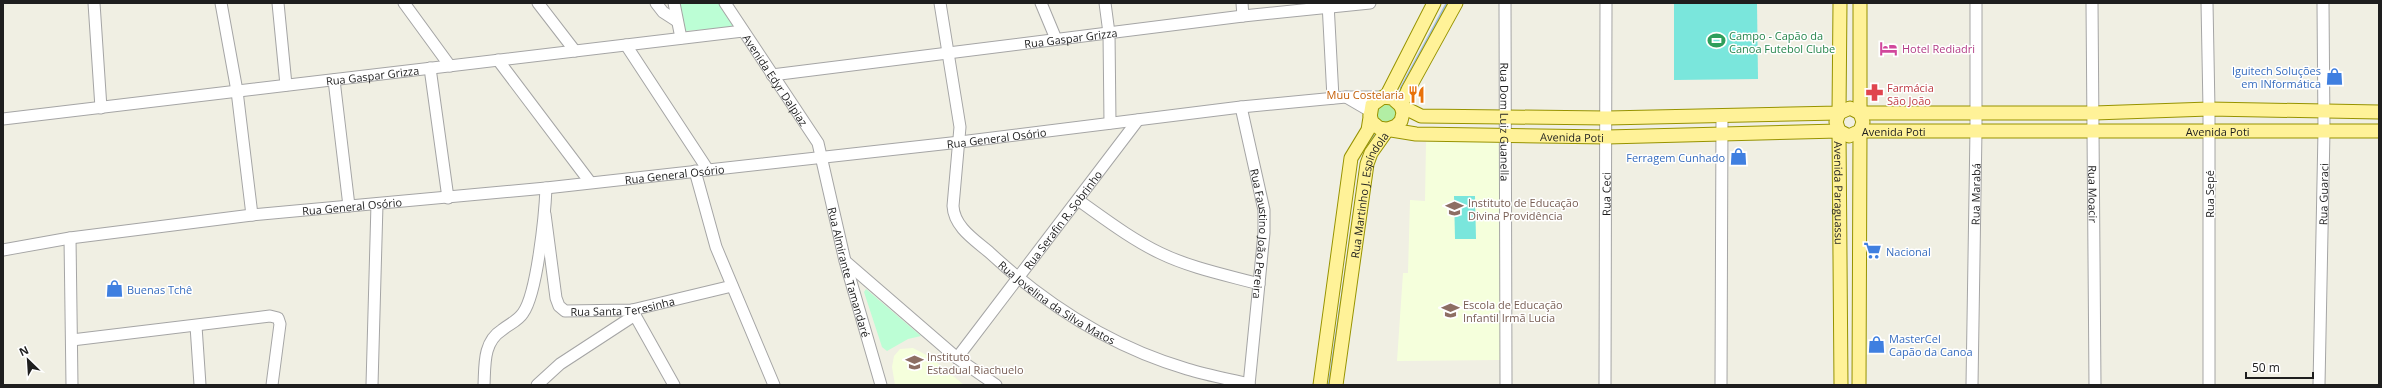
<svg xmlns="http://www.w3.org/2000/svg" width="2382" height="388" font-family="'Open Sans',sans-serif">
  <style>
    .education { fill: #f5ffdc }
    .grass { fill: #b2eea4 }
    .park { fill: #bcfed5 }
    .pitch { fill: #7ae6dc }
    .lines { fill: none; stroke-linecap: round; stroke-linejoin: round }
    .stream { stroke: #9fbee1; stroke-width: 2.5 }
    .minor-casing { stroke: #a5a5a5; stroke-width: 13 }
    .major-casing { stroke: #979300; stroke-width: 15 }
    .minor { stroke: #fff; stroke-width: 11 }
    .major { stroke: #fff298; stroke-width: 13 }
    .labels { text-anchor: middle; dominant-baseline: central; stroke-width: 3; stroke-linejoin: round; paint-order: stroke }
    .leisure-label { font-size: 11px; fill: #27864d; stroke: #fff; text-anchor: start }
    .street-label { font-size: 11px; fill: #1e1e1e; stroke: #fff }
    .hotel-label { font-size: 11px; fill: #b23c85; stroke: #fff; text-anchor: start }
    .shop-label { font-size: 11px; fill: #366cbe; stroke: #fff; text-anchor: start }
    .health-label { font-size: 11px; fill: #be3a42; stroke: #fff; text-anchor: start }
    .food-label { font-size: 11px; fill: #c56008; stroke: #fff; text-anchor: end }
    .education-label { font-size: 11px; fill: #785e54; stroke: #fff; text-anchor: start }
  </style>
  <rect width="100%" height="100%" fill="#f0efe3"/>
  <!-- education -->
  <g class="education">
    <polygon points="1501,141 1500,360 1397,361 1403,273 1408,273 1410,200 1425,201 1426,142"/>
    <polygon points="913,348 930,357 964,385 895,385 892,367 894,356 900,349"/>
  </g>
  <!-- grass -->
  <circle class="grass" cx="1387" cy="113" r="10"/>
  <!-- park -->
  <g class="park">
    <polygon points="678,3 720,3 735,27 684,31"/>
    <polygon points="866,289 921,336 908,339 887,351 882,347 864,292"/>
  </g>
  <!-- pitch -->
  <g class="pitch">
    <polygon points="1674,3 1757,3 1758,79 1674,80"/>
    <polygon points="1454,196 1475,196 1476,239 1455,239"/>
  </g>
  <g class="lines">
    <!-- stream -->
    <g class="stream">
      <polyline points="1401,88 1447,3"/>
      <polyline points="1368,146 1374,135"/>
      <polyline points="1329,385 1362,160"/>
    </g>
    <defs>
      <g id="minor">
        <polyline points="94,3 101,108"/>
        <polyline points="221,3 237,91 252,215"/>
        <polyline points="278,3 286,85"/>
        <polyline points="404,3 450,66"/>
        <polyline points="538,3 575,51"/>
        <polyline points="656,3 663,12 677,21"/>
        <polyline points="674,3 681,38"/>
        <path id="s1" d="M725,3L818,143L845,261L881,385"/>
        <path id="s2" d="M940,3L960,127L953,206C954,227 975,240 989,252C1046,305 1112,347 1187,369C1207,375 1228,379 1249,384"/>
        <polyline points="1041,3 1056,39"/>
        <polyline points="1105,3 1109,33 1110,123"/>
        <polyline points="1242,3 1243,16"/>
        <polyline points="1328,3 1333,98"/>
        <path id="s3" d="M1505,3L1506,385"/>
        <path id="s4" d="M2092,3L2095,385"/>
        <polyline points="2207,3 2209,109 2209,385"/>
        <polyline points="626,45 708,170"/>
        <polyline points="498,60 590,182"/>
        <polyline points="430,68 448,198"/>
        <path id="s5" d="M772,75L1243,16L1370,3"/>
        <polyline points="334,80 349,206"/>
        <polyline points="1346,97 1370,111"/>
        <path id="s6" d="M1241,107L1264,210V233L1249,385"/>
        <path id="s7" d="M3,119L743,31"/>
        <polyline points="695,171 716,247 774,385"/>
        <path d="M1078,200C1105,219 1131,239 1160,253C1191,268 1226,275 1259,284"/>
        <path id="s8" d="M545,214L556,298L559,306L565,311L632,310L732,286"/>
        <polyline points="70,238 72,385"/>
        <path id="s9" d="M3,250L70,238L252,215L546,188L960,142L1241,107L1346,97H1383"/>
        <polyline points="846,262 957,358 996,385"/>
        <polyline points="632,310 674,385"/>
        <polyline points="196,326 200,385"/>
        <polyline points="72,340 270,316 278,318 280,324 272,385"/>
        <path id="s10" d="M957,358L1138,120"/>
        <polyline points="372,385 377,204"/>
        <path d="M484,385C485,365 483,342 502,330C509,324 518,321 523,313C537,294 545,214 546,188"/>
        <polyline points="537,385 560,364 635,315"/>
        <path id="s11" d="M1605,385L1606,3"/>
        <polyline points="1721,385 1722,116"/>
        <path id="s12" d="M1972,385L1976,130V3"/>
        <path id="s13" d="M2319,385L2324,131L2323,3"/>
      </g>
      <g id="major">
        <path id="s14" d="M1840,3L1839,113L1836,122L1839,131L1841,385"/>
        <polyline points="1386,97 1434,3"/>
        <path id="s15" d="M1370,115L1372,122L1379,128L1416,134L1607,137L1839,131L1849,136L1860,131H2379"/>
        <polyline points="1320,385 1351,158 1368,130 1372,105 1383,97 1392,98 1401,106 1421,116 1607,118 1839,113 1850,108 1860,113 2094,113 2209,109 2379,112"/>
        <path id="s16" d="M1336,385L1367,164L1371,153L1388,129L1396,126L1401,121L1403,113L1401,106L1408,90L1456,3"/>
        <polyline points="1859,385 1860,131 1863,122 1860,113 1860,3"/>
      </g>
    </defs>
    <!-- minor casing -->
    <use href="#minor" class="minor-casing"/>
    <!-- major casing -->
    <use href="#major" class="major-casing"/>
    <!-- minor -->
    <use href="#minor" class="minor"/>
    <!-- major -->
    <use href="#major" class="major"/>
  </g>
  <!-- icons -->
  <defs>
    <symbol id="stadium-bare" viewBox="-9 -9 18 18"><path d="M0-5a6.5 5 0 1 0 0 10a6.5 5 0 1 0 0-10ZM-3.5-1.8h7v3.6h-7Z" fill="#2e9e5b" stroke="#fff" stroke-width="2.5" paint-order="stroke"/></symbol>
    <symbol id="hotel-bare" viewBox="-9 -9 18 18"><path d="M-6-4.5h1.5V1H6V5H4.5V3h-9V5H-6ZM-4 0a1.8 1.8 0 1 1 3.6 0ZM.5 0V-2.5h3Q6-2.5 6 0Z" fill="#d1479c" stroke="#fff" stroke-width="2.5" paint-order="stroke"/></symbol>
    <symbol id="shop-bare" viewBox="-9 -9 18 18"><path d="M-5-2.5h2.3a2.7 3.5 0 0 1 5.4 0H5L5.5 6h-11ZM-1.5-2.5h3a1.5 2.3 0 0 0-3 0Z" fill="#3f7fe0" stroke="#fff" stroke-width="2.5" paint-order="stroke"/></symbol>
    <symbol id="pharmacy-bare" viewBox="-9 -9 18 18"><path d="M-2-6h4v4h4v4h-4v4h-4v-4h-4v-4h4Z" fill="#e0444e" stroke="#fff" stroke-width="2.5" paint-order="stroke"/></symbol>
    <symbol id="restaurant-bare" viewBox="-9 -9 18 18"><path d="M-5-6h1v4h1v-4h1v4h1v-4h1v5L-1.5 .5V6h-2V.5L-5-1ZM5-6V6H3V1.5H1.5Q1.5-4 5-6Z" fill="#e8710a" stroke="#fff" stroke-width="2.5" paint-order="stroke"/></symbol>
    <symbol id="school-bare" viewBox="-9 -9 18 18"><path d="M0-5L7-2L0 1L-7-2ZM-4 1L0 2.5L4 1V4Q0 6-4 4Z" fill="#8d6e63" stroke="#fff" stroke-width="2.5" paint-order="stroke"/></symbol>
    <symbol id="supermarket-bare" viewBox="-9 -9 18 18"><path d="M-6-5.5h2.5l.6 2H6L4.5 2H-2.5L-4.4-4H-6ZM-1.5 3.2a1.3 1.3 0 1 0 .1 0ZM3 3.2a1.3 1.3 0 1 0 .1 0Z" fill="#3f7fe0" stroke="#fff" stroke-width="2.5" paint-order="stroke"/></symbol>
  </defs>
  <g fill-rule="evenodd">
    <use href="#stadium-bare" x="1704" y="28" width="25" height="25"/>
    <use href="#hotel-bare" x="1876" y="36" width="25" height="25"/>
    <use href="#shop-bare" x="2322" y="64" width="25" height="25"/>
    <use href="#pharmacy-bare" x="1862" y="80" width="25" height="25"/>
    <use href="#restaurant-bare" x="1404" y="82" width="25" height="25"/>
    <use href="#shop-bare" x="1726" y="144" width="25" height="25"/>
    <use href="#school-bare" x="1442" y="196" width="25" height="25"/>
    <use href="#supermarket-bare" x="1860" y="238" width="25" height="25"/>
    <use href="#shop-bare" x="102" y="276" width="25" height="25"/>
    <use href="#school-bare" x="1438" y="298" width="25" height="25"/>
    <use href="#shop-bare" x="1864" y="332" width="25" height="25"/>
    <use href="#school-bare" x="902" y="350" width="25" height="25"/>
  </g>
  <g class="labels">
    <!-- leisure labels -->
    <g class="leisure-label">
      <text x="1729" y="35">Campo - Capão da<tspan x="1729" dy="13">Canoa Futebol Clube</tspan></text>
    </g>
    <!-- street labels -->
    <g class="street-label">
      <text stroke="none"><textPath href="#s5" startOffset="301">Rua Gaspar Grizza</textPath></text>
      <text stroke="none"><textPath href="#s7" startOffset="372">Rua Gaspar Grizza</textPath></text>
      <text stroke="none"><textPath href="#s1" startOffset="92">Avenida Edyr Dalpiaz</textPath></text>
      <text stroke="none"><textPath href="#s3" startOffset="119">Rua Dom Luiz Guanella</textPath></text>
      <text stroke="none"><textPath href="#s15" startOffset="858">Avenida Poti</textPath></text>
      <text stroke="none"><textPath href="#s15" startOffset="534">Avenida Poti</textPath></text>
      <text stroke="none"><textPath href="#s15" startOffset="210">Avenida Poti</textPath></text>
      <text stroke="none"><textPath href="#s9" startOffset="1000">Rua General Osório</textPath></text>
      <text stroke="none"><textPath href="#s9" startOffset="676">Rua General Osório</textPath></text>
      <text stroke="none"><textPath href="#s14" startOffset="191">Avenida Paraguassu</textPath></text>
      <text stroke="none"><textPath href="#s11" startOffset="191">Rua Ceci</textPath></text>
      <text stroke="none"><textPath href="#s12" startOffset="191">Rua Marabá</textPath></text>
      <text stroke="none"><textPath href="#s4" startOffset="191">Rua Moacir</textPath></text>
      <text transform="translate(2209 194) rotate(-90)">Rua Sepé</text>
      <text stroke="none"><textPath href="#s13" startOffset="191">Rua Guaraci</textPath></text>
      <text stroke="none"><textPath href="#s16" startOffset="194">Rua Martinho J. Espíndola</textPath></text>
      <text stroke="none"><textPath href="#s9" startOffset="352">Rua General Osório</textPath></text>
      <text stroke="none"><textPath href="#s10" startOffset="174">Rua Serafin R. Sobrinho</textPath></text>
      <text stroke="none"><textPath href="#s6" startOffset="129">Rua Faustino João Pereira</textPath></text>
      <text stroke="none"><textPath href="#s1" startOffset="301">Rua Almirante Tamandaré</textPath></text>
      <text stroke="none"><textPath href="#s2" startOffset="350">Rua Jovelina da Silva Matos</textPath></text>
      <text stroke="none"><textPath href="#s8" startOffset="159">Rua Santa Teresinha</textPath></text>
    </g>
    <!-- hotel labels -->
    <g class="hotel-label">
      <text x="1902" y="48">Hotel Rediadri</text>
    </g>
    <!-- shop labels -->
    <g class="shop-label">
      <text x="2321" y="70" text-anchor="end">Iguitech Soluções<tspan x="2321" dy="13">em INformática</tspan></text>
      <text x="1725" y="157" text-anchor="end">Ferragem Cunhado</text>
      <text x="1886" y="251">Nacional</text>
      <text x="127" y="289">Buenas Tchê</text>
      <text x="1889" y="338">MasterCel<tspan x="1889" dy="13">Capão da Canoa</tspan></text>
    </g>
    <!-- health labels -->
    <g class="health-label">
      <text x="1887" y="87">Farmácia<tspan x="1887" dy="13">São João</tspan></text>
    </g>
    <!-- food labels -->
    <g class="food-label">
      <text x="1404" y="94">Muu Costelaria</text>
    </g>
    <!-- education labels -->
    <g class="education-label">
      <text x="1468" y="202">Instituto de Educação<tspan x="1468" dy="13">Divina Providência</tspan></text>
      <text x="1463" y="304">Escola de Educação<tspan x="1463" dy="13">Infantil Irmã Lucia</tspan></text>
      <text x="927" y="356">Instituto<tspan x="927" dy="13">Estadual Riachuelo</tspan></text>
    </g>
  </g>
  <!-- border -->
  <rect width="2382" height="388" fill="none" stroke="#1e1e1e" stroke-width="8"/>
  <!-- north arrow -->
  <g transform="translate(28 360) rotate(335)" stroke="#ffffff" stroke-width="3" paint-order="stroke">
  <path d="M0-3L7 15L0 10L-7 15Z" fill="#1e1e1e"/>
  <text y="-6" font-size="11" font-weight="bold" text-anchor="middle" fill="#1e1e1e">N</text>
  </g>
  <!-- scale -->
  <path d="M2246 372v6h67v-6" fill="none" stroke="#1e1e1e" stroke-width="2"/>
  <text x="2252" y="372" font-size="12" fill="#1e1e1e" stroke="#ffffff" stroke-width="3" paint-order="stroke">50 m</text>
</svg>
